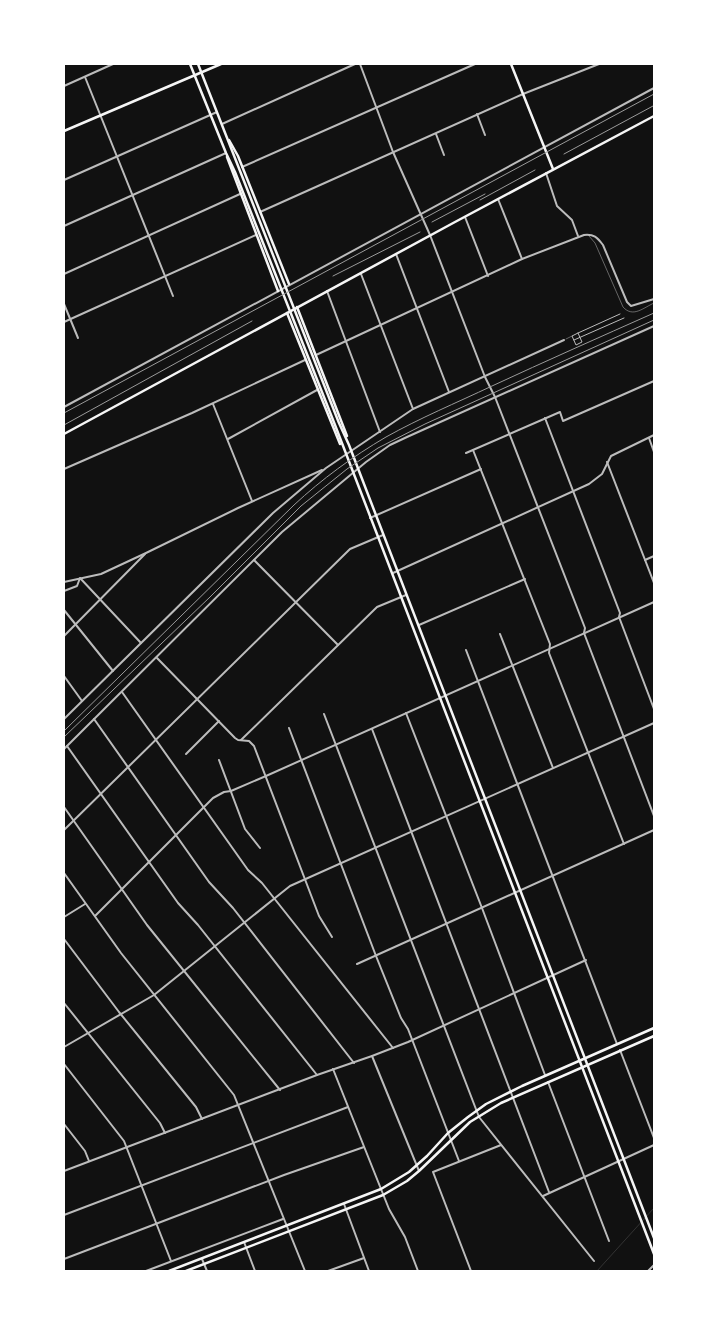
<svg xmlns="http://www.w3.org/2000/svg" width="718" height="1335" font-family="'Noto Sans',sans-serif">
  <style>
    .lines { fill: none; stroke-linecap: round; stroke-linejoin: round }
    .stream { stroke: #333; stroke-width: 1 }
    .service { stroke: #bcbcbc; stroke-width: 0.5 }
    .pedestrian { stroke: #bcbcbc; stroke-width: 1 }
    .minor { stroke: #bcbcbc; stroke-width: 2 }
    .tertiary { stroke: #bcbcbc; stroke-width: 2 }
    .secondary { stroke: #f5f5f5; stroke-width: 2.5 }
    .primary { stroke: #f5f5f5; stroke-width: 2.5 }
    .tram { stroke: #9a9a9a; stroke-width: 1 }
    .rail { stroke: #9a9a9a; stroke-width: 1 }
  </style>
  <rect width="100%" height="100%" fill="#111"/>
  <g class="lines">
    <!-- stream -->
    <polyline class="stream" points="597,1271 654,1208"/>
    <!-- service -->
    <g class="service">
      <path d="M589,236L595,243L623,307C633,318 643,308 654,303"/>
      <polyline points="566,339 572,336"/>
    </g>
    <!-- pedestrian -->
    <g class="pedestrian">
      <polyline points="578,333 582,342 576,345 572,336 578,333 620,314"/>
      <polyline points="574,340 624,318"/>
    </g>
    <!-- minor -->
    <g class="minor">
      <polyline points="360,64 393,152 430,235 485,377 495,397 585,628 584,633 654,816"/>
      <polyline points="85,77 173,296"/>
      <polyline points="64,86 113,64"/>
      <polyline points="477,114 485,135"/>
      <polyline points="222,124 355,64"/>
      <polyline points="436,134 444,155"/>
      <polyline points="242,167 475,64"/>
      <polyline points="546,173 557,206 572,220 578,236"/>
      <polyline points="64,180 217,112"/>
      <polyline points="498,199 522,259"/>
      <polyline points="260,212 523,94 599,64"/>
      <polyline points="465,217 488,276"/>
      <polyline points="64,226 226,153"/>
      <polyline points="396,254 449,392"/>
      <polyline points="64,274 240,194"/>
      <polyline points="361,274 413,409"/>
      <polyline points="327,291 380,432"/>
      <polyline points="64,304 78,338"/>
      <polyline points="64,322 256,235"/>
      <path d="M316,355L522,259L584,235C594,234 597,237 603,245L627,302L631,306L654,299"/>
      <polyline points="213,404 252,501"/>
      <polyline points="545,418 620,613 619,617 654,709"/>
      <polyline points="649,438 654,452"/>
      <polyline points="228,439 317,390"/>
      <polyline points="473,450 550,644 549,653 624,844"/>
      <polyline points="466,453 560,412 563,421 654,381"/>
      <polyline points="607,462 654,583"/>
      <polyline points="64,469 192,413 305,360"/>
      <polyline points="370,518 481,469"/>
      <polyline points="254,560 338,645"/>
      <polyline points="645,560 654,556"/>
      <polyline points="393,573 589,484 602,474 611,456 654,435"/>
      <polyline points="64,582 101,574 146,553 238,508 322,470"/>
      <polyline points="64,591 77,586 80,578 141,643"/>
      <polyline points="64,610 113,671"/>
      <polyline points="419,625 525,579"/>
      <polyline points="500,634 553,768"/>
      <polyline points="64,636 145,554"/>
      <polyline points="466,650 617,1044"/>
      <polyline points="157,658 235,738 238,740 249,741 254,746 319,916 332,937"/>
      <polyline points="64,676 82,701"/>
      <polyline points="122,692 248,870 262,883 393,1048"/>
      <polyline points="406,713 482,908 545,1075"/>
      <polyline points="324,714 479,1117 594,1261"/>
      <polyline points="64,719 273,513 326,468 413,409 564,340"/>
      <polyline points="94,719 209,882 233,908 354,1063"/>
      <polyline points="289,728 376,956 401,1018 408,1029 459,1161"/>
      <polyline points="372,729 549,1192"/>
      <polyline points="241,740 377,607 406,595"/>
      <polyline points="67,746 178,903 198,925 317,1075"/>
      <polyline points="64,749 282,532 366,462 390,445 407,437 654,326"/>
      <polyline points="186,754 219,721"/>
      <polyline points="219,760 245,829 260,848"/>
      <polyline points="64,807 147,925 280,1090"/>
      <polyline points="64,830 350,549 383,535"/>
      <polyline points="95,916 213,798 224,792 231,791 266,776 654,602"/>
      <polyline points="64,917 85,904"/>
      <polyline points="64,939 119,1012 196,1107 202,1119"/>
      <polyline points="357,964 654,830"/>
      <polyline points="64,1003 160,1123 165,1133"/>
      <polyline points="64,1047 154,995 290,886 654,723"/>
      <polyline points="620,1050 654,1138"/>
      <polyline points="372,1056 419,1171"/>
      <polyline points="64,1064 124,1141 171,1261"/>
      <polyline points="333,1069 389,1209 405,1237 418,1271"/>
      <polyline points="548,1082 609,1241"/>
      <polyline points="64,1124 85,1151 89,1161"/>
      <polyline points="64,1171 317,1075 372,1056 408,1042 586,960"/>
      <polyline points="543,1196 654,1145"/>
      <polyline points="344,1204 369,1271"/>
      <polyline points="64,1215 348,1107"/>
      <polyline points="244,1242 255,1271"/>
      <polyline points="64,1259 284,1175 364,1147"/>
      <polyline points="202,1259 207,1271"/>
      <polyline points="146,1271 283,1219"/>
      <polyline points="328,1271 364,1258"/>
      <polyline points="471,1271 433,1172 501,1145"/>
      <polyline points="648,1271 654,1265"/>
    </g>
    <!-- tertiary -->
    <g class="tertiary">
      <polyline points="64,407 654,88"/>
      <polyline points="64,873 121,953 234,1095 305,1271"/>
    </g>
    <!-- secondary -->
    <g class="secondary">
      <polyline points="511,64 553,169"/>
      <polyline points="64,131 221,64"/>
      <polyline points="169,1271 381,1189 409,1172 427,1156 448,1133 468,1117 486,1104 522,1086 654,1028"/>
      <polyline points="186,1271 383,1195 407,1181 419,1171 470,1122 501,1103 654,1036"/>
    </g>
    <!-- primary -->
    <g class="primary">
      <polyline points="190,64 226,153 235,172 335,425 654,1254"/>
      <polyline points="198,64 339,423 349,445 654,1238"/>
      <polyline points="229,140 238,156 289,284"/>
      <polyline points="227,157 278,291"/>
      <polyline points="297,307 347,436"/>
      <polyline points="287,313 340,444"/>
      <polyline points="64,434 455,222 654,116"/>
    </g>
    <!-- tram -->
    <path class="tram" d="M64,731L294,505C322,479 352,457 386,437C420,418 456,403 492,386C546,361 600,337 654,313"/>
    <!-- rail -->
    <g class="rail">
      <polyline points="564,154 653,106"/>
      <polyline points="480,200 535,170"/>
      <polyline points="432,222 485,194"/>
      <polyline points="333,276 420,232"/>
      <polyline points="64,413 654,94"/>
      <polyline points="64,425 252,321"/>
      <polyline points="64,737 210,597 301,506 347,469 378,448 425,424 654,320"/>
    </g>
  </g>
  <!-- border -->
  <rect width="718" height="1335" fill="none" stroke="#ffffff" stroke-width="130"/>
</svg>
